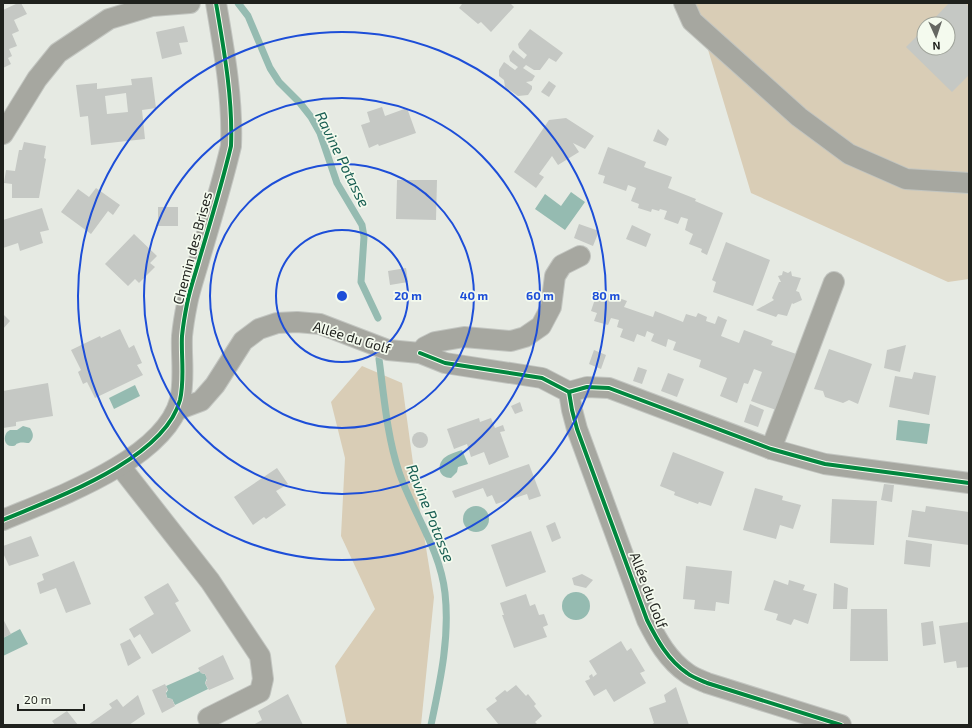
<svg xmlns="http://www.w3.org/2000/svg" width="972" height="728" font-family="'Exo 2',sans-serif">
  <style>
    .forest { fill: #d9cdb6; fill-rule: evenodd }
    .water { fill: #95bbb1 }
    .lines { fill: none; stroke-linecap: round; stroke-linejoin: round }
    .stream { stroke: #95bbb1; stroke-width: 7 }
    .building { fill: #c5c8c4; fill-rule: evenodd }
    .street-casing { stroke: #c2c5c0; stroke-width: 22 }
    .street { stroke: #a6a7a0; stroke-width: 20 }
    .cycleway-casing { stroke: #f4faee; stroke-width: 6 }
    .cycleway { stroke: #00873e; stroke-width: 4 }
    .ring { fill: none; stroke: #1d4ed8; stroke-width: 2 }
    .labels { text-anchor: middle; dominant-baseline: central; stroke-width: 3.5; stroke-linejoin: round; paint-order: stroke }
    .street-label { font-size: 14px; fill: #1f211d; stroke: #f4faee }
    .water-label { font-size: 15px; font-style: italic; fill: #185e52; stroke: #f4faee }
    .centre { fill: #1d4ed8; stroke: #f4faee; stroke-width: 2 }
    .ring-label { font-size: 12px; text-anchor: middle; font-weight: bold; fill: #1d4ed8; stroke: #f4faee; stroke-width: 3.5; stroke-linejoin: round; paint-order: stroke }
  </style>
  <rect width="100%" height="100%" fill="#e6eae3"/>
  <!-- forest -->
  <g class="forest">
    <path d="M694,3H969V279L948,282L751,193ZM924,24H948V48H924Z"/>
    <polygon points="362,366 402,383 417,492 434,597 421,725 347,725 335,666 375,609 341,536 345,458 331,402"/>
  </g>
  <!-- water -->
  <g class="water">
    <polygon points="571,192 585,202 565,230 535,209 545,194 561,206"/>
    <polygon points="135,385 140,396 114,409 109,398"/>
    <polygon points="898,420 930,424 927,444 896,440"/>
    <path d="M23,426L30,428C34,434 34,438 29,443C25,443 22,442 19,443C14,444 18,445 13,446C4,447 3,437 7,432L10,430H17Z"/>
    <path d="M462,450L468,464L458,467L457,472L451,478C439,478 436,466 444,458C449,454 456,452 462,450Z"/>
    <circle cx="476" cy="519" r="13"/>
    <circle cx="576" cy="606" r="14"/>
    <polygon points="20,629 28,644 3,656 3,638"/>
    <polygon points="200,671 201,673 205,674 207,678 205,683 208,689 175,705 172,699 167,698 166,693 168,690 166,686"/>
  </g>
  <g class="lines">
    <!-- stream -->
    <g class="stream">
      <polyline points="238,3 248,16 270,68 279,82 300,103 311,117 320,133 337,183 362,225 364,237 361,282 378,318"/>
      <path d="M379,359C384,396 387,436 399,472C413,513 440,549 445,593C450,638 440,682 431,725"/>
    </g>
  </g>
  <!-- building -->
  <g class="building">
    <polygon points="18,3 21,3 27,14 14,20 19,31 12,34 17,46 9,49 12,56 8,58 11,64 3,68 3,10"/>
    <polygon points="461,3 510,3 514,7 491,32 481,22 478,24 459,8 462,4"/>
    <polygon points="949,3 965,3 969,7 969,75 952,92 906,47 924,29 924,48 948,48 948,24 929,24"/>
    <polygon points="184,26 188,42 179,43 182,54 162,59 156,32"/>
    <polygon points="530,29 563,53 556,62 549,58 540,70 534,70 526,65 523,68 535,76 532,81 526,82 532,86 532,89 528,95 518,96 505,87 504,80 499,76 499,70 504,62 515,70 518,67 510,61 509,56 513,50 524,59 527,55 519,48 518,44"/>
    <path d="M152,77L156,108L142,110L145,139L91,145L88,116L80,117L76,85L97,83V89L132,85L131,79ZM126,93L128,112L107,114L105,96Z"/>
    <polygon points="549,81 556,86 549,97 541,92"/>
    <polygon points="382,107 385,116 407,108 416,133 379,146 378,144 369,148 361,125 370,122 367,112"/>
    <polygon points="566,118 594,136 585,149 573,143 579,152 558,165 552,156 539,174 544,177 536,188 514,172 549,120"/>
    <polygon points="658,129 669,139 666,146 653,141"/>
    <polygon points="24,142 46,146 44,158 46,159 39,198 12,198 12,184 4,183 6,170 15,171 19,150 22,150"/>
    <polygon points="608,147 646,162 644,167 672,177 668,188 696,199 695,201 723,213 707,255 701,252 702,249 689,244 693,234 685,230 688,219 681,217 678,224 664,219 667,211 660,209 659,211 652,209 651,212 638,208 639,204 631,201 636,188 628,185 626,191 603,183 605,176 598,174"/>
    <polygon points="397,180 437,180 436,220 396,219"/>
    <polygon points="96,188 120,205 113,215 108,211 91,234 61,212 78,189 89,197"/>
    <rect x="158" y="207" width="20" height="19"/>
    <polygon points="42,208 49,230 40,232 43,243 20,251 18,243 3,248 3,220"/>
    <polygon points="579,224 599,231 593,246 574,238"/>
    <polygon points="632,225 651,234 646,247 626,239"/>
    <polygon points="134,234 157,256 150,263 155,267 139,283 135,279 128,286 105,264"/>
    <polygon points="726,242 770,260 753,306 713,292 716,282 712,280"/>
    <polygon points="406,268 408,282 390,285 388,271"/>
    <polygon points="783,271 788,273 791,271 792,276 801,278 796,291 799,292 802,300 793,304 792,303 787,316 778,314 776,317 756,310 774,300 772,298 779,282 781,282 778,276 782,275"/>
    <polygon points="598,290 627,301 624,307 653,317 655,311 683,322 686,314 696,317 698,313 707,317 706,321 715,324 718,316 727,320 721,336 739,343 744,330 773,341 771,345 799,355 779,411 751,401 762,372 754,369 748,384 744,383 737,403 720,396 727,378 699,367 701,360 673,350 676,342 668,339 666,347 651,341 654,334 647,331 645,337 637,334 634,342 620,337 623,329 617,327 619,320 611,318 608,325 594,321 597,313 591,311"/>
    <polygon points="3,314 10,321 3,329"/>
    <polygon points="120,329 129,348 134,345 142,363 137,365 143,375 95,398 87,382 83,384 78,372 81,370 71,350 100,336 101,338"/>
    <polygon points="906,345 900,372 884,368 887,350"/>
    <polygon points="829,349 872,364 858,404 849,400 843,403 825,397 823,391 814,389"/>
    <polygon points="594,350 606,355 601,369 589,364"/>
    <polygon points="638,367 647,370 642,384 633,381"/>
    <polygon points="914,372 936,376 929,415 889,407 895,376 912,379"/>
    <polygon points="668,373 684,379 677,397 661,391"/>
    <polygon points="48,383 53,416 16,422 16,426 3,428 3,391"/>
    <polygon points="520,402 523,411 515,414 511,406"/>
    <polygon points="750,404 764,410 758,427 744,422"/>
    <polygon points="479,418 480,422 491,418 495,428 503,425 505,431 500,432 509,457 489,465 484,452 471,457 467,444 454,449 447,429"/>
    <circle cx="420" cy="440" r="8"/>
    <polygon points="673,452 724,472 711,506 699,502 698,504 674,495 675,492 660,486"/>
    <polygon points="529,464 541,496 529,500 527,494 496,504 492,495 487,497 483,488 455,498 452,491"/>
    <polygon points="277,468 288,484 276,491 286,505 266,519 264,517 253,525 234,497"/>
    <polygon points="884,484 894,485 892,502 881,500"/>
    <polygon points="755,488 783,496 782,500 801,505 793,529 780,525 776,539 743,530"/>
    <polygon points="832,499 877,501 874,545 830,543"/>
    <polygon points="926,506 969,512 969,545 908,537 912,510 925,512"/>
    <polygon points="555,522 561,538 552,542 546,526"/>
    <polygon points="531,531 546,572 506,587 491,545"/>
    <polygon points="31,536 39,556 9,566 3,553 3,546"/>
    <polygon points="906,540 932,544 930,567 904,564"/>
    <polygon points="74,561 91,604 66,613 56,588 40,594 37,583 44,580 42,574"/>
    <polygon points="686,566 732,571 729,604 716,602 715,611 694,609 695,600 683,599"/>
    <polygon points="582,574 593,580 586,588 574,585 572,578"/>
    <polygon points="774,580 788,585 789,580 805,585 803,590 817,594 808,624 794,619 791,625 776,620 778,614 764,610"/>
    <polygon points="168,583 179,601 175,603 191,631 152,654 140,634 134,638 129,629 154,614 144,597"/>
    <polygon points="834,583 848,588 847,609 833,609"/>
    <polygon points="526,594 530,606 535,604 539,615 544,614 548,625 543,627 547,637 514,648 502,615 504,615 500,603"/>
    <polygon points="851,609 887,609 888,661 850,661"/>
    <polygon points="3,619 11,634 3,638"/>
    <polygon points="933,621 936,644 923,646 921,623"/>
    <polygon points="969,622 969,667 957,668 956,661 944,663 939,626"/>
    <polygon points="130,639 141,658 128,666 120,644"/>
    <polygon points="621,641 627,651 631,648 645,671 640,673 646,683 614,702 606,689 594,696 585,681 590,679 589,676 592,674 593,677 597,674 589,661"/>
    <polygon points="223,655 234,679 209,690 205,683 207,680 206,676 205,674 201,673 198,668"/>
    <polygon points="165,684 168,690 166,691 166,696 169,699 172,699 175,706 162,713 152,690"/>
    <polygon points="516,685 526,696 528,694 536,704 534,706 542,716 535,722 537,724 536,725 499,725 486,709 497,701 495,698 505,690 507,692"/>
    <polygon points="676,687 689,725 651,725 654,723 649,708 666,702 664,695"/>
    <polygon points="288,694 303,725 253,725 262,720 258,711"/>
    <polygon points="138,695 145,714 129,725 88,725 112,708 109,704 117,699 123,707"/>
    <polygon points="67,711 78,725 55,725 52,721"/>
  </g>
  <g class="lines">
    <defs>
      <g id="street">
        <polyline points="684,3 692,21 799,117 849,154 906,179 969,183"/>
        <polyline points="3,134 37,79 58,53 109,19 152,6 190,3"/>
        <path d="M420,353L445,363L542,378L569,392L572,410L577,429L647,620C657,640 668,660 687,673C692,677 700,680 707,683L841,725"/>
        <polyline points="569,392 587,387 609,388 771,449 825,464 969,483"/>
        <polyline points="177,410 201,401 215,385 243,341 259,329 277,323 297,322 320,324 388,350 420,353 425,347 435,342 464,337 511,341 525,337 541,326 551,307 555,276 562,265 580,256"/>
        <polyline points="771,449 834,282"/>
        <polyline points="120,466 210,581 260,656 263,679 260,692 208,718"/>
        <path d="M3,520C55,498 164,460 180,400C185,379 181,357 182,336C183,326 185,314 187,304C190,288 196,272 200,257C211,220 222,184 231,146C233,99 224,50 216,3"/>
      </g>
    </defs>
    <!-- street casing -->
    <use href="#street" class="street-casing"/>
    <!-- street -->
    <use href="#street" class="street"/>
    <defs>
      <g id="cycleway">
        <path d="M420,353L445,363L542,378L569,392L572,410L577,429L647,620C657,640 668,660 687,673C692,677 700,680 707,683L841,725"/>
        <polyline points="569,392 587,387 609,388 771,449 825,464 969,483"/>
        <path d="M3,520C55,498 164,460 180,400C185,379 181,357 182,336C183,326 185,314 187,304C190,288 196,272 200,257C211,220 222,184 231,146C233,99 224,50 216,3"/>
      </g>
    </defs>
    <!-- cycleway casing -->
    <use href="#cycleway" class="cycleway-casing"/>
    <!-- cycleway -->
    <use href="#cycleway" class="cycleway"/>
  </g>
  <!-- distance rings -->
  <g class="ring">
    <circle cx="342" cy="296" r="66"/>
    <circle cx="342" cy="296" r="132"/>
    <circle cx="342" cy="296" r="198"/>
    <circle cx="342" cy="296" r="264"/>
  </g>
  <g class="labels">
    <!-- street labels -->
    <g class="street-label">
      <text transform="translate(192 248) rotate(-75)">Chemin des Brises</text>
      <text transform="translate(352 337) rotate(17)">Allée du Golf</text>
      <text transform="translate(649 590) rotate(69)">Allée du Golf</text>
    </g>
    <!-- water labels -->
    <g class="water-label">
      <text transform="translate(343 159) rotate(64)">Ravine Potasse</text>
      <text transform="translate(431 513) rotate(68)">Ravine Potasse</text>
    </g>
  </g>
  <circle cx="342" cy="296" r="6" class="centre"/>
  <g class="ring-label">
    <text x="408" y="300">20 m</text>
    <text x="474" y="300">40 m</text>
    <text x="540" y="300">60 m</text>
    <text x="606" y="300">80 m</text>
  </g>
  <!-- border -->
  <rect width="972" height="728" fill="none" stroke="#1f211d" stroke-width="8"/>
  <!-- north arrow -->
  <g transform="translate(936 36) rotate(177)"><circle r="19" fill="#f4faee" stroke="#9fa39a"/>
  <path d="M0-3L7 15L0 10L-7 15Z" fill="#656762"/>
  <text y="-6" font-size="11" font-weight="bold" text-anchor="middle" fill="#1f211d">N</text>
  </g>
  <!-- scale -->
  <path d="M18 704v6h66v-6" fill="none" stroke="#1f211d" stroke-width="2"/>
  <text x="24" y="704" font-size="12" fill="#1f211d" stroke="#f4faee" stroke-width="3" paint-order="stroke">20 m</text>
</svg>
